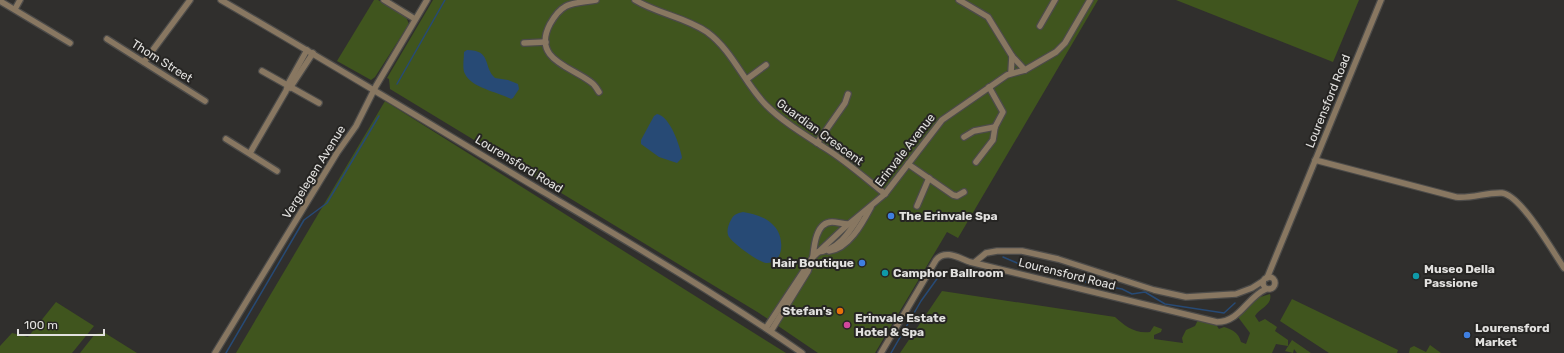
<svg xmlns="http://www.w3.org/2000/svg" width="1564" height="353" font-family="Rubik,sans-serif">
  <style>
    .green { fill: #40551e }
    .water { fill: #274a75 }
    .lines { fill: none; stroke-linecap: round; stroke-linejoin: round }
    .stream { stroke: #274a75; stroke-width: 1.5 }
    .minor-casing { stroke: #4c4b49; stroke-width: 8 }
    .minor { stroke: #887761; stroke-width: 5.5 }
    .shop-dot { fill: #3f7fe0; stroke: #262523; stroke-width: 1.5 }
    .culture-dot { fill: #0f9aa8; stroke: #262523; stroke-width: 1.5 }
    .food-dot { fill: #e8710a; stroke: #262523; stroke-width: 1.5 }
    .hotel-dot { fill: #d1479c; stroke: #262523; stroke-width: 1.5 }
    .labels { text-anchor: middle; dominant-baseline: central; stroke-width: 4; stroke-linejoin: round; paint-order: stroke }
    .street-label { font-size: 12px; fill: #e2e1df; stroke: #262523 }
    .poi-label { font-size: 12px; font-weight: bold; fill: #e2e1df; stroke: #262523; text-anchor: start }
  </style>
  <rect width="100%" height="100%" fill="#302f2d"/>
  <!-- green -->
  <g class="green">
    <polygon points="374,0 378,0 406,17 409,24 375,77 371,80 337,61"/>
    <polygon points="433,0 1098,0 958,238 947,232 875,353 818,353 759,313 390,89 389,79 387,78"/>
    <polygon points="1176,0 1359,0 1333,62"/>
    <polygon points="385,101 786,353 236,353"/>
    <path d="M942,291L1115,317C1125,326 1135,334 1150,332L1154,326L1162,329L1161,332L1154,335V339L1183,343L1182,338L1186,330L1195,326L1198,320L1217,326L1219,329L1224,327C1233,330 1238,332 1241,342L1246,344L1250,333L1238,317L1254,299L1270,294C1273,305 1260,308 1255,316L1259,322L1265,319L1277,327L1275,331L1288,340V346L1276,344L1272,353H900Z"/>
    <polygon points="1292,299 1398,350 1397,353 1329,353 1280,321"/>
    <polygon points="56,302 94,326 72,353 0,353 0,346 12,333 28,337"/>
    <polygon points="105,333 137,353 80,353 95,334"/>
    <polygon points="1292,340 1311,353 1297,353 1294,349 1293,353 1285,351"/>
    <polygon points="1430,345 1441,353 1409,353 1410,348 1414,346 1426,352"/>
  </g>
  <!-- water -->
  <g class="water">
    <path d="M467,50C492,50 483,67 495,78L508,80L518,84L519,89L513,98L511,99C498,92 472,88 465,74C462,69 464,58 464,52Z"/>
    <path d="M657,114C670,116 680,146 682,158L677,163L659,157L641,144V140L654,116Z"/>
    <path d="M743,212C754,214 767,217 775,227C784,237 785,263 767,263C759,263 734,244 729,237C726,232 728,225 731,220C733,215 737,213 743,212Z"/>
  </g>
  <g class="lines">
    <!-- stream -->
    <g class="stream">
      <polyline points="397,84 445,0"/>
      <polyline points="1003,257 1024,266 1089,283 1122,289 1132,294 1145,292 1165,304 1224,313 1235,303"/>
      <polyline points="226,353 304,220 327,203 379,116"/>
      <polyline points="891,353 921,301 939,276"/>
    </g>
    <defs>
      <g id="minor">
        <path d="M221,0C330,63 438,129 547,194C633,245 720,296 802,353"/>
        <polyline points="384,0 415,19"/>
        <path d="M596,0C572,4 563,1 550,24C531,60 573,67 592,83C595,85 597,89 599,92"/>
        <path d="M635,0C658,14 685,17 707,32C733,51 744,83 766,105C783,122 805,135 825,148C846,161 865,178 885,194"/>
        <polyline points="959,0 988,17 1012,56 1025,70"/>
        <polyline points="0,1 70,43"/>
        <polyline points="15,9 20,0"/>
        <polyline points="1040,26 1055,0"/>
        <polyline points="107,39 205,101"/>
        <polyline points="524,43 546,42"/>
        <polyline points="144,62 190,0"/>
        <polyline points="262,71 319,103"/>
        <polyline points="1011,73 1012,56"/>
        <polyline points="747,79 766,65"/>
        <polyline points="290,88 313,53"/>
        <polyline points="964,137 974,131 995,127"/>
        <polyline points="226,139 277,171"/>
        <polyline points="817,143 845,103 848,94"/>
        <polyline points="250,153 286,91 288,84 307,50"/>
        <path d="M1315,160L1456,197C1471,199 1487,192 1502,193C1521,195 1553,252 1564,268"/>
        <polyline points="976,162 993,140 995,127 1003,112 989,87"/>
        <polyline points="908,164 953,195 957,196 964,192"/>
        <polyline points="917,206 929,178"/>
        <path d="M829,251C849,249 863,222 871,207"/>
        <path d="M817,252C837,251 849,233 859,217"/>
        <path d="M813,257C814,246 816,222 832,222C837,222 843,224 848,224"/>
        <polyline points="975,262 986,253 997,251 1022,251 1058,259 1154,290 1186,297 1236,294 1252,288 1263,281"/>
        <circle cx="1269" cy="283" r="6"/>
        <polyline points="1267,278 1381,0"/>
        <polyline points="766,328 813,257 844,228 885,194 942,120 1007,75 1025,70 1056,52 1065,43 1090,0"/>
        <polyline points="771,331 808,271 811,261"/>
        <polyline points="215,353 337,153 356,126 376,86 427,0"/>
        <path d="M881,353L936,260C945,249 959,258 970,262L1217,322C1240,322 1247,297 1266,289"/>
      </g>
    </defs>
    <!-- minor casing -->
    <use href="#minor" class="minor-casing"/>
    <!-- minor -->
    <use href="#minor" class="minor"/>
  </g>
  <!-- markers -->
  <g class="shop-dot">
    <circle cx="891" cy="216" r="4"/>
    <circle cx="862" cy="263" r="4"/>
    <circle cx="1467" cy="335" r="4"/>
  </g>
  <g class="culture-dot">
    <circle cx="885" cy="273" r="4"/>
    <circle cx="1416" cy="276" r="4"/>
  </g>
  <circle class="food-dot" cx="840" cy="311" r="4"/>
  <circle class="hotel-dot" cx="847" cy="325" r="4"/>
  <g class="labels">
    <!-- street labels -->
    <g class="street-label">
      <text transform="translate(162 61) rotate(32)">Thom Street</text>
      <text transform="translate(1328 101) rotate(-68)">Lourensford Road</text>
      <text transform="translate(820 132) rotate(36)">Guardian Crescent</text>
      <text transform="translate(905 150) rotate(-52)">Erinvale Avenue</text>
      <text transform="translate(519 164) rotate(31)">Lourensford Road</text>
      <text transform="translate(314 172) rotate(-58)">Vergelegen Avenue</text>
      <text transform="translate(1067 274) rotate(14)">Lourensford Road</text>
    </g>
    <!-- poi labels -->
    <g class="poi-label">
      <text x="899" y="216">The Erinvale Spa</text>
      <text x="854" y="263" text-anchor="end">Hair Boutique</text>
      <text x="1424" y="269">Museo Della<tspan x="1424" dy="14">Passione</tspan></text>
      <text x="893" y="273">Camphor Ballroom</text>
      <text x="832" y="311" text-anchor="end">Stefan's</text>
      <text x="855" y="318">Erinvale Estate<tspan x="855" dy="14">Hotel &amp; Spa</tspan></text>
      <text x="1475" y="328">Lourensford<tspan x="1475" dy="14">Market</tspan></text>
    </g>
  </g>
  <!-- scale -->
  <path d="M18 329v6h86v-6" fill="none" stroke="#e2e1df" stroke-width="2"/>
  <text x="24" y="329" font-size="12" fill="#e2e1df" stroke="#262523" stroke-width="3" paint-order="stroke">100 m</text>
</svg>
